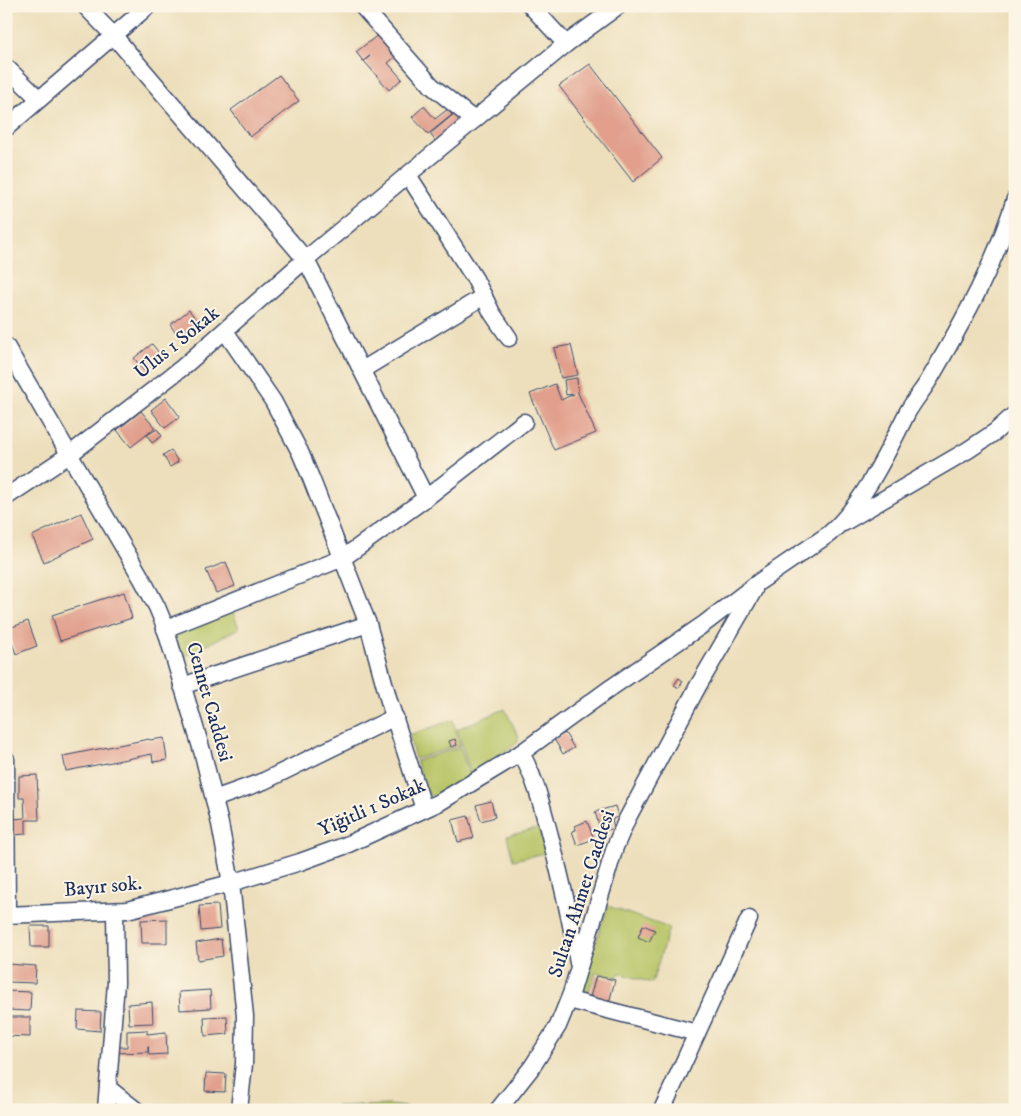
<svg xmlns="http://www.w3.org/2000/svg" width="1021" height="1116" font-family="'IM FELL DW Pica',serif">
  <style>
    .green { fill: #b8c567; stroke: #6a7a62 }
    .building { fill: #e19f8c }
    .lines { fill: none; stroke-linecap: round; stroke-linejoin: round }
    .minor-casing { stroke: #3a496c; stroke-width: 19 }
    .minor { stroke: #fff; stroke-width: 16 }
    .labels { text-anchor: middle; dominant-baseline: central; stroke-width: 4; stroke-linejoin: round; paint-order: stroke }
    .street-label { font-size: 20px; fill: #1b2f5e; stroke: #fcf5e5 }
  </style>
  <rect width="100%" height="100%" fill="#fcf5e5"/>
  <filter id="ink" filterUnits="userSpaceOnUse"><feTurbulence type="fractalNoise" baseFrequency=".02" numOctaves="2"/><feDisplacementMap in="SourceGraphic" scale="10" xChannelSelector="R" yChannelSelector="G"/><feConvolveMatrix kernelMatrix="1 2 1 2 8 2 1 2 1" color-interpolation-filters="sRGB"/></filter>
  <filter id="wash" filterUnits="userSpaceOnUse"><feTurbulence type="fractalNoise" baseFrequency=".0096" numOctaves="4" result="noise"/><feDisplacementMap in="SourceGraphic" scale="20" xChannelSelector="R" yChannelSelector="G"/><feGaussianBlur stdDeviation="1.12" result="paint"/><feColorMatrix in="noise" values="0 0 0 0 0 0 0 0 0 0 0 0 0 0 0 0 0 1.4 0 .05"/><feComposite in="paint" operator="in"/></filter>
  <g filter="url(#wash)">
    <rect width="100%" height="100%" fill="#eddfbc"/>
    <!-- green -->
    <g class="green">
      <polygon points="231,607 239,628 180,659 172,631"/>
      <polygon points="505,709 519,737 516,744 471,776 457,729"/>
      <polygon points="453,720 460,745 415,759 409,735"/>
      <polygon points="460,747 470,777 434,797 428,794 416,761"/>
      <polygon points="539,828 546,853 513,860 507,836"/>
      <polygon points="608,906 669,928 652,983 619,973 617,978 596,972 587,996 578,994"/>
      <polygon points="362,1105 362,1110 336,1110 335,1106"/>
      <polygon points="389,1105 423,1109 365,1110 364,1106"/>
    </g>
    <g id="blocks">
      <!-- building -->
      <g class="building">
        <polygon points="379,34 397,55 388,63 402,79 389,90 364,61 370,56 363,61 356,52"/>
        <polygon points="590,64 662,158 633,182 559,86"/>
        <polygon points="279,75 299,101 250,137 231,110"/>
        <polygon points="424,106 435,119 448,109 452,115 428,134 412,117"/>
        <polygon points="460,109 467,118 437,143 430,134"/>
        <polygon points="189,310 201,326 181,340 170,325"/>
        <polygon points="152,344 164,359 146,373 134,358"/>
        <polygon points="571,345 578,375 561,378 554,348"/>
        <polygon points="577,378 578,393 596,433 554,450 530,394 555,384 561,400 574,394 566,395 564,380"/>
        <polygon points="166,398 180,417 165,428 151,410"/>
        <polygon points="141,411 155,428 131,447 117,430"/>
        <polygon points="157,429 162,436 152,443 147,435"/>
        <polygon points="171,450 178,462 170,467 163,455"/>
        <polygon points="81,513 93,539 44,562 32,536"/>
        <polygon points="226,562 235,586 216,593 206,570"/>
        <polygon points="124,592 132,618 60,641 52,615"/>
        <polygon points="28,621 37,646 16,654 7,629"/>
        <polygon points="679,678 683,681 679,688 674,685"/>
        <polygon points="565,733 574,748 563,754 554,739"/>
        <polygon points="164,738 167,760 153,762 152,754 66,771 63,756 149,739 150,740"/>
        <polygon points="455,739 457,745 451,747 449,741"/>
        <polygon points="37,775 39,820 26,820 26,834 13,835 13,819 25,818 24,798 19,798 19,776"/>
        <polygon points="491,801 495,817 481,821 476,805"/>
        <polygon points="615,806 618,817 612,819 614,828 601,832 595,812"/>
        <polygon points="468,816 474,838 458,842 452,820"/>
        <polygon points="587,821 594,839 577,845 572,831 576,830 575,826"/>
        <polygon points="218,905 220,929 201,931 199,906"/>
        <polygon points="167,919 167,943 142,943 141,920"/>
        <polygon points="643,925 655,930 649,942 638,937"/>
        <polygon points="30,926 49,926 49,947 31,947"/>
        <polygon points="221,939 223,956 198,960 196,943"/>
        <polygon points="8,964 36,966 35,983 8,982"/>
        <polygon points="596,976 615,980 609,1003 590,997"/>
        <polygon points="210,990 211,1008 180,1010 179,992"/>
        <polygon points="6,991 31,992 30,1011 6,1010"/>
        <polygon points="152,1002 153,1023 129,1024 128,1004"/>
        <polygon points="78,1011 101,1012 100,1031 77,1029"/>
        <polygon points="227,1016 228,1034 205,1036 204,1017"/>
        <polygon points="6,1017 30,1017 30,1037 6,1036"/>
        <polygon points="147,1030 147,1034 166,1032 167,1054 149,1055 148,1046 148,1052 115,1053 114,1047 127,1047 127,1031"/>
        <polygon points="206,1073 226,1074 225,1092 205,1091"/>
      </g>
    </g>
  </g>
  <g filter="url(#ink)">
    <use href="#blocks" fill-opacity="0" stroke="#3a496c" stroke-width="1"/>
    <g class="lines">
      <defs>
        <g id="minor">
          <polyline points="85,6 113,35 306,260 426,498"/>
          <polyline points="362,6 432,86 474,120"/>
          <polyline points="531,6 566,44"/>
          <polyline points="6,67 39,99"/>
          <polyline points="6,128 148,6"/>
          <polyline points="408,175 475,279 492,313 509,338"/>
          <polyline points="225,331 273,401 300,452 311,478 368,624 389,701 424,809"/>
          <polyline points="6,346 142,579 157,607 164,624 203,754 220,824 231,883 245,1016 244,1064 239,1110"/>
          <polyline points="362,370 484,296"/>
          <polyline points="6,497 69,455 183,367 307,258 474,120 566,44 618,6"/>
          <polyline points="843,523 968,450 995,432 1015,414"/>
          <polyline points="165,629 343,558 426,498 524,422"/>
          <polyline points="182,686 368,624"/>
          <path d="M521,753C536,780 542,806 550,836C561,878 571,920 578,963"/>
          <polyline points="6,759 7,915"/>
          <polyline points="214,799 264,781 395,717"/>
          <path d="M6,915L127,910L231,883L300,862L344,846L440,802L521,753L612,687L704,624L759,582L829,534C862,506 888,451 907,413C914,400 925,388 932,375C965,318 996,262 1015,199"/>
          <polyline points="569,1000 697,1033"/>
          <polyline points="108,1088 136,1110"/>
          <polyline points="106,1110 116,983 115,911"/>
          <polyline points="498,1110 532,1067 558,1026 571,994 615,847 627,819 698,686 754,590"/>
          <polyline points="662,1110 749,919"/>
        </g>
      </defs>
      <!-- minor casing -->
      <use href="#minor" class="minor-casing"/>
      <!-- minor -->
      <use href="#minor" class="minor"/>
    </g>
  </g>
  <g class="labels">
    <!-- street labels -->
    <g class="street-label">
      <text transform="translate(177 343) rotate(-39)">Ulus 1 Sokak</text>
      <text transform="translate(209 702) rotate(74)">Cennet Caddesi</text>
      <text transform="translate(372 808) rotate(-24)">Yiğitli 1 Sokak</text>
      <text transform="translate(103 887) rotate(-5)">Bayır sok.</text>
      <text transform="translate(582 894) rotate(-72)">Sultan Ahmet Caddesi</text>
    </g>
  </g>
  <!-- margin -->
  <rect width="1021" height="1116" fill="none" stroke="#fcf5e5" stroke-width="25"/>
</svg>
